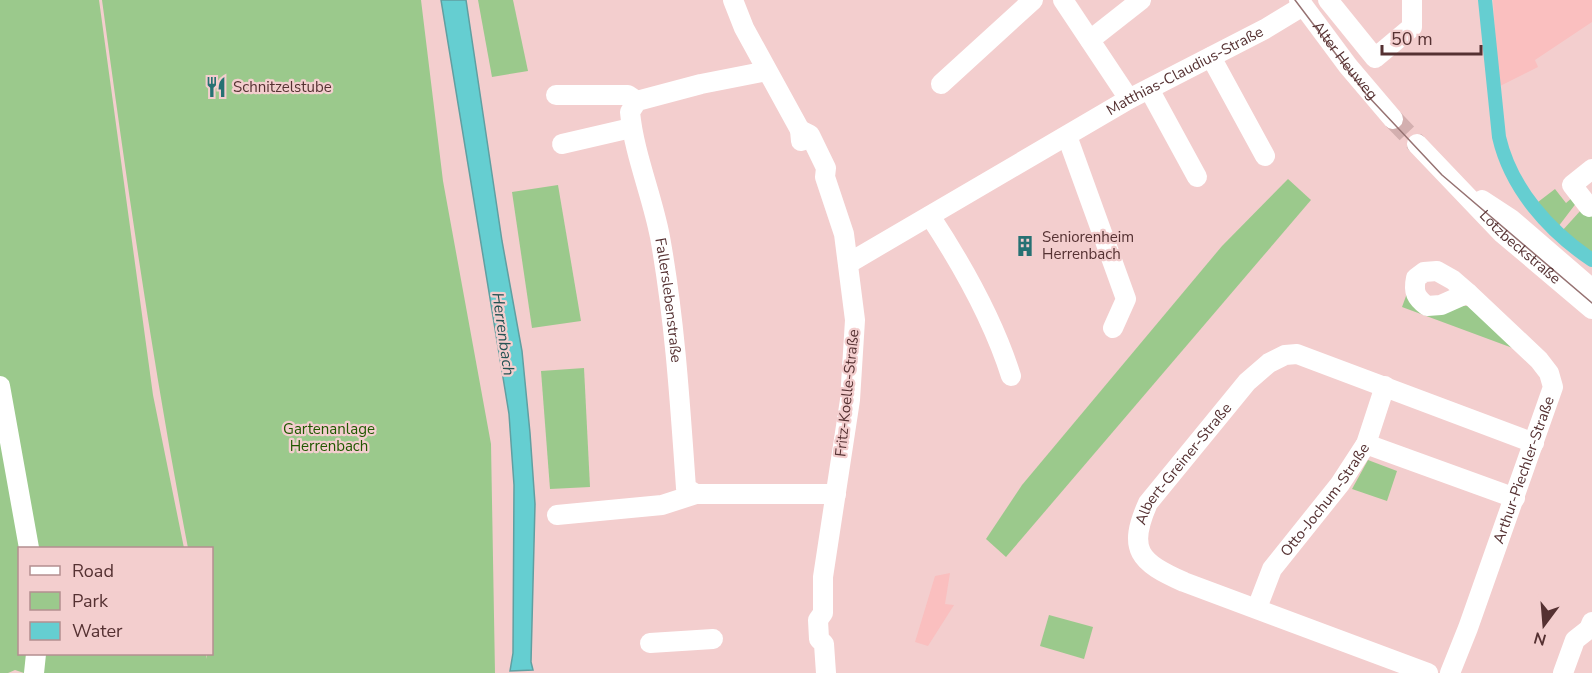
<svg xmlns="http://www.w3.org/2000/svg" width="1592" height="673" font-family="'Nunito Sans',sans-serif">
  <style>
    .built { fill: #fabfbf }
    .green { fill: #9bc98c }
    .water { fill: #65ced1; stroke: #609fa1; stroke-width: 1.5 }
    .lines { fill: none; stroke-linecap: round; stroke-linejoin: round }
    .canal { stroke: #65ced1; stroke-width: 14 }
    .minor-tunnel { stroke: #d3afaf; stroke-width: 20; stroke-dasharray: 20 10; stroke-linecap: butt }
    .minor { stroke: #fff; stroke-width: 20 }
    .tram { stroke: #967272; stroke-width: 1.5 }
    .labels { text-anchor: middle; dominant-baseline: central; stroke-width: 4.5; stroke-linejoin: round; paint-order: stroke }
    .street-label { font-size: 15px; fill: #553132; stroke: #f3cece }
    .poi-label { font-size: 15px; fill: #553132; stroke: #f3cece; text-anchor: start }
    .park-label { font-size: 15px; fill: #205800; stroke: #f3cece }
    .water-label { font-size: 16px; font-style: italic; fill: #255455; stroke: #f3cece }
  </style>
  <rect width="100%" height="100%" fill="#f3cece"/>
  <!-- built -->
  <g class="built">
    <polygon points="1493,0 1592,0 1592,22 1535,60 1538,67 1498,87"/>
    <polygon points="950,573 945,604 954,605 928,646 915,642 935,576"/>
  </g>
  <!-- green -->
  <g class="green">
    <path d="M0,0H99L153,395L184,548H20V654H206L207,659V654H212V548H188C153,367 127,184 102,0H421L443,181L491,444L495,673H24L15,670L8,673H0Z"/>
    <polygon points="478,0 513,0 528,71 492,77"/>
    <polygon points="1288,179 1311,200 1006,557 986,539 1022,485 1222,246"/>
    <polygon points="558,185 581,321 532,328 512,192"/>
    <polygon points="1555,189 1566,203 1573,197 1577,202 1558,227 1538,202"/>
    <polygon points="1581,210 1592,212 1592,255 1562,231"/>
    <polygon points="1409,288 1450,305 1468,306 1518,350 1402,307"/>
    <polygon points="584,368 590,487 550,489 541,371"/>
    <polygon points="1368,460 1397,471 1387,501 1352,489"/>
    <polygon points="1049,615 1093,627 1084,659 1040,646"/>
  </g>
  <!-- water -->
  <polygon class="water" points="441,0 466,0 502,241 522,351 530,433 535,504 531,662 533,670 510,671 513,653 514,485 509,414"/>
  <g class="lines">
    <!-- canal -->
    <path class="canal" d="M1485,0L1499,137C1511,189 1549,231 1592,260"/>
    <!-- minor-tunnel -->
    <polyline class="minor-tunnel" points="1393,119 1417,144"/>
    <!-- minor -->
    <g class="minor">
      <polyline points="733,0 744,28 800,130 801,141"/>
      <polyline points="1063,0 1129,99"/>
      <path id="s1" d="M1299,0L1348,66L1393,119"/>
      <polyline points="1328,0 1375,58 1412,27 1412,0"/>
      <polyline points="1090,40 1141,0"/>
      <polyline points="1211,57 1265,156"/>
      <path id="s2" d="M767,71L701,84L637,101L630,112C634,154 652,195 660,237C675,321 680,403 686,488L696,494H836"/>
      <polyline points="941,84 1033,0"/>
      <polyline points="1149,89 1197,177"/>
      <polyline points="556,95 628,95 637,101"/>
      <polyline points="800,130 810,135 826,168 825,177 844,234 855,320 850,400 823,577 823,613 818,620 819,639 824,644 826,673"/>
      <polyline points="1067,136 1126,299 1113,328"/>
      <polyline points="562,144 631,128"/>
      <path id="s3" d="M1417,144L1502,233L1592,309"/>
      <polyline points="1592,169 1572,185 1589,207 1592,205"/>
      <polyline points="1482,200 1511,219 1592,289"/>
      <path d="M930,216C963,266 993,319 1011,376"/>
      <path id="s4" d="M849,263L1129,99L1265,29L1303,6"/>
      <path d="M1437,271L1453,280L1468,293L1441,305L1427,306C1416,298 1413,292 1416,278L1424,272Z"/>
      <polyline points="0,386 29,548"/>
      <polyline points="1366,444 1515,498"/>
      <polyline points="557,515 662,505 696,494"/>
      <path id="s5" d="M1257,608L1272,569L1340,484L1366,444L1385,386"/>
      <polyline points="650,643 713,639"/>
      <polyline points="34,673 36,654"/>
      <path id="s6" d="M1428,673L1184,582C1139,562 1127,550 1148,503L1247,382L1269,363L1285,355L1297,354L1534,443"/>
      <path id="s7" d="M1450,673L1468,628L1553,387L1549,373L1539,360L1468,293"/>
      <polyline points="1563,673 1575,640 1589,629 1592,622"/>
    </g>
    <!-- tram -->
    <polyline class="tram" points="1295,0 1366,94 1442,175 1592,303"/>
  </g>
  <!-- icons -->
  <defs>
    <symbol id="restaurant-bare" viewBox="-9 -9 18 18"><path d="M-5-6h1v4h1v-4h1v4h1v-4h1v5L-1.5 .5V6h-2V.5L-5-1ZM5-6V6H3V1.5H1.5Q1.5-4 5-6Z" fill="#267173" stroke="#f3cece" stroke-width="2.5" paint-order="stroke"/></symbol>
    <symbol id="building-bare" viewBox="-9 -9 18 18"><path d="M-4-6H4V6H1V3H-1V6H-4ZM-2.5-4.3h1.7v1.8h-1.7ZM.8-4.3h1.7v1.8H.8ZM-2.5-1h1.7V.8h-1.7ZM.8-1h1.7V.8H.8Z" fill="#267173" stroke="#f3cece" stroke-width="2.5" paint-order="stroke"/></symbol>
  </defs>
  <g fill-rule="evenodd">
    <use href="#restaurant-bare" x="201" y="72" width="30" height="30"/>
    <use href="#building-bare" x="1010" y="231" width="30" height="30"/>
  </g>
  <g class="labels">
    <!-- street labels -->
    <g class="street-label">
      <text stroke="none"><textPath href="#s1" startOffset="76">Alter Heuweg</textPath></text>
      <text stroke="none"><textPath href="#s4" startOffset="387">Matthias-Claudius-Straße</textPath></text>
      <text stroke="none"><textPath href="#s3" startOffset="146">Lotzbeckstraße</textPath></text>
      <text stroke="none"><textPath href="#s2" startOffset="339">Fallerslebenstraße</textPath></text>
      <text transform="translate(847 393) rotate(-84)">Fritz-Koelle-Straße</text>
      <text stroke="none"><textPath href="#s6" startOffset="417">Albert-Greiner-Straße</textPath></text>
      <text stroke="none"><textPath href="#s7" startOffset="216">Arthur-Piechler-Straße</textPath></text>
      <text stroke="none"><textPath href="#s5" startOffset="129">Otto-Jochum-Straße</textPath></text>
    </g>
    <!-- poi labels -->
    <g class="poi-label">
      <text x="233" y="87">Schnitzelstube</text>
      <text x="1042" y="237">Seniorenheim<tspan x="1042" dy="17">Herrenbach</tspan></text>
    </g>
    <!-- park labels -->
    <g class="park-label">
      <text x="329" y="429">Gartenanlage<tspan x="329" dy="17">Herrenbach</tspan></text>
    </g>
    <!-- water labels -->
    <g class="water-label">
      <text transform="translate(503 334) rotate(82)">Herrenbach</text>
    </g>
  </g>
  <!-- legend -->
  <rect x="18" y="547" width="195" height="108" fill="#f3cece" stroke="#b48f90" stroke-width="1.5"/>
  <rect x="30" y="566" width="30" height="9" fill="#ffffff" stroke="#b48f90" stroke-width="1.5"/>
  <text x="72" y="577" font-size="18" fill="#553132">Road</text>
  <rect x="30" y="592" width="30" height="18" fill="#9bc98c" stroke="#b48f90" stroke-width="1.5"/>
  <text x="72" y="607" font-size="18" fill="#553132">Park</text>
  <rect x="30" y="622" width="30" height="18" fill="#65ced1" stroke="#b48f90" stroke-width="1.5"/>
  <text x="72" y="637" font-size="18" fill="#553132">Water</text>
  <!-- north arrow -->
  <g transform="translate(1544 625) rotate(196)" stroke="#f3cece" stroke-width="4.5" paint-order="stroke">
  <path d="M0-4.5L10 22L0 15L-10 22Z" fill="#553132"/>
  <text y="-9" font-size="16" font-weight="bold" text-anchor="middle" fill="#553132">N</text>
  </g>
  <!-- scale -->
  <path d="M1382 45v9h99v-9" fill="none" stroke="#553132" stroke-width="3"/>
  <text x="1391" y="45" font-size="18" fill="#553132" stroke="#f3cece" stroke-width="4.5" paint-order="stroke">50 m</text>
</svg>
